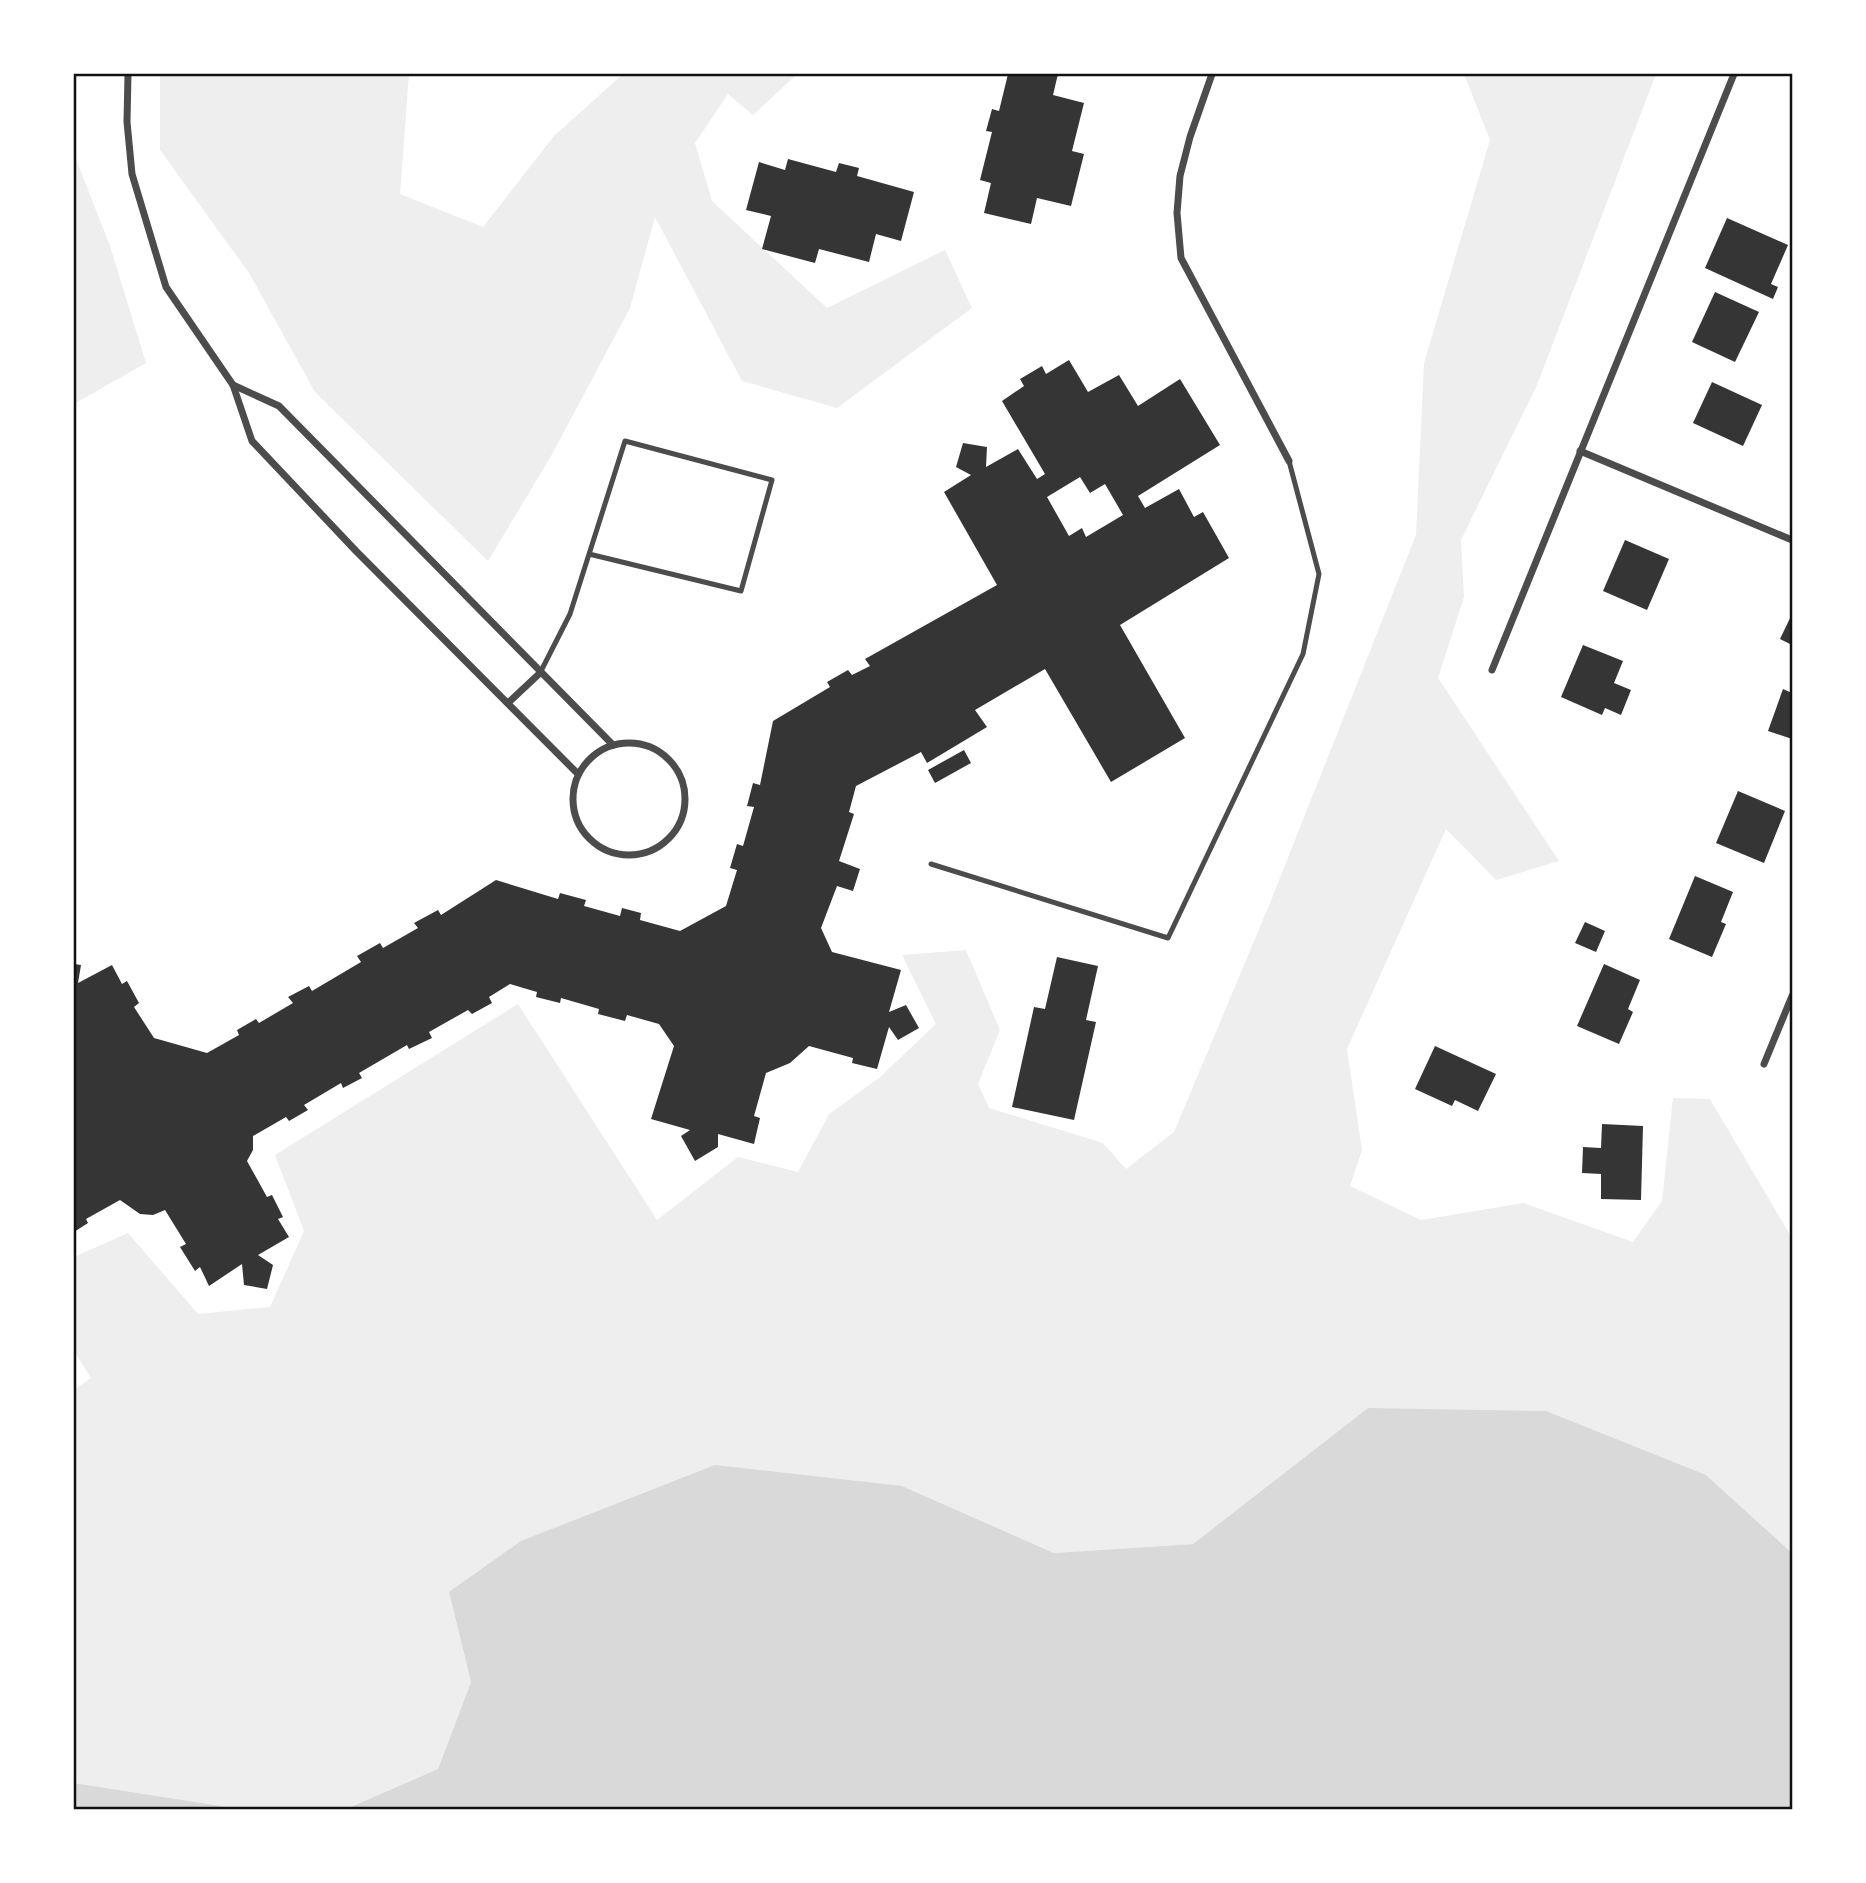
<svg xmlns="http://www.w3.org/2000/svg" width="1866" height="1883" font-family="Commissioner,sans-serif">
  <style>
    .green { fill: #eee }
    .water { fill: #d9d9d9 }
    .building { fill: #353535; fill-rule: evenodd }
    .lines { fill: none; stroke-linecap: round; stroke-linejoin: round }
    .service { stroke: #4c4c4c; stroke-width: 5 }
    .minor { stroke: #4c4c4c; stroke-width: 7 }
    .neatline { fill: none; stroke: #111; stroke-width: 2.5 }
  </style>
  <rect width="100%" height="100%" fill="#fff"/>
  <!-- green -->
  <g class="green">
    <polygon points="160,74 409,74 400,194 483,227 554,136 623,74 794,74 796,75 753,115 728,94 695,143 712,201 827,308 945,250 972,308 837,408 742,381 655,217 630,308 550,458 488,561 315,392 249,273 160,150"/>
    <polygon points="1464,74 1656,74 1537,385 1461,540 1464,597 1438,678 1559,861 1496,880 1446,829 1347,1049 1362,1150 1350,1186 1421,1220 1523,1203 1633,1242 1662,1201 1673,1098 1710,1099 1792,1238 1792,1553 1706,1475 1368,1408 1193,1544 1054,1553 902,1486 449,1592 471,1682 438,1769 346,1809 240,1809 74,1783 74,1390 91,1378 74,1351 74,1257 128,1233 198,1314 270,1307 304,1231 275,1155 518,1004 657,1220 738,1157 798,1172 829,1114 879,1078 936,1024 902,955 966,950 1000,1030 978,1084 989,1108 1103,1143 1126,1169 1174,1132 1270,903 1416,535 1424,363 1490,140"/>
    <polygon points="74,154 110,246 146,363 74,404"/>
  </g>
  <!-- water -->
  <g class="water">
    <polygon points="1368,1408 1546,1411 1706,1475 1792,1553 1792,1809 346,1809 438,1769 471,1682 449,1592 521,1541 715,1465 902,1486 1054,1553 1193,1544"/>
    <polygon points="74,1783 240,1809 74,1809"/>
  </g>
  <!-- building -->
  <g class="building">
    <polygon points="1008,74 1058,74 1053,95 1084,103 1072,151 1084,154 1071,206 1037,198 1031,224 984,213 991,183 980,180 992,132 986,131 992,109 999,111"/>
    <polygon points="788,159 836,172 839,163 859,168 857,176 914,192 901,241 876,234 869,262 819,249 815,263 762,249 771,216 746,210 759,162 785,170"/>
    <polygon points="1727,218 1788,245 1771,284 1778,287 1773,299 1705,268"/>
    <polygon points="1715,292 1759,312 1735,362 1692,342"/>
    <path d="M1069,360L1088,392L1119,375L1138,406L1180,379L1220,445L1138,496L1145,508L1179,489L1194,517L1203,512L1229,558L1120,625L1185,738L1111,782L1045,669L975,710L987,727L927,763L921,752L856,786L849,812L854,814L839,861L860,869L853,891L837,886L821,928L832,952L901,970L889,1012L906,1005L919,1028L898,1040L889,1027L877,1069L852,1063L853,1058L809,1046L790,1063L766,1073L754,1116L760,1118L754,1144L718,1134V1147L695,1161L681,1136L690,1130L651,1119L674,1046L659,1024L627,1015L625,1021L598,1014L599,1009L561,998L560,1003L536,997L537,992L510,984L489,997L492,1003L472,1014L468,1010L429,1032L432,1038L409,1049L407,1045L359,1073L362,1078L343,1088L341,1083L304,1105L308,1110L289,1121L286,1117L253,1136V1150L247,1161L267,1197L272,1195L283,1217L278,1219L289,1237L258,1255L273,1265L267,1289L244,1285L242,1264L209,1286L200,1267L195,1271L180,1247L186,1244L165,1210L153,1215L140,1214L120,1200L86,1219L88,1223L74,1232V964L81,965L78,983L112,965L122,984L127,981L139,1003L134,1007L154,1038L207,1053L239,1035L237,1030L256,1019L259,1023L293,1003L288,997L309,986L312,991L361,962L357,956L380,943L383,948L418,928L414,923L438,910L441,915L496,880L558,899L560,893L586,900L584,906L620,916L622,908L641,913L640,920L680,931L726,906L737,870L730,868L737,844L743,846L754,807L747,806L753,783L760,785L773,721L830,687L827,682L848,670L852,675L870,666L865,659L997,585L944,492L971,475L956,467L963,443L987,447L986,467L1018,449L1037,479L1045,474L1002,401L1024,386L1020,379L1042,366L1046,374ZM1080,477L1090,493L1105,484L1123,515L1086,537L1082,528L1069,536L1047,497Z"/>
    <polygon points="1712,382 1762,405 1743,446 1693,423"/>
    <polygon points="1625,540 1669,559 1647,610 1603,591"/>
    <polygon points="1792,614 1792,645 1780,639"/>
    <polygon points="1583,645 1623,661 1614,683 1631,690 1621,715 1605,708 1602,715 1561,697"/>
    <polygon points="1783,689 1792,693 1792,739 1768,731"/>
    <polygon points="964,750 971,763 935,783 928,770"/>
    <polygon points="1738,791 1785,811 1764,863 1716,843"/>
    <polygon points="1695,876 1733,892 1721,922 1726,924 1712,957 1669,939"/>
    <polygon points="1585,922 1605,931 1596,952 1575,943"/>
    <polygon points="1057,957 1098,966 1086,1020 1096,1022 1074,1120 1012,1107 1034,1007 1045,1009"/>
    <polygon points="1604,964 1640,980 1628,1009 1633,1012 1619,1044 1577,1026"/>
    <polygon points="1435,1046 1496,1074 1478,1111 1455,1100 1452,1106 1415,1089"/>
    <polygon points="1602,1124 1643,1126 1641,1200 1601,1199 1601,1174 1582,1173 1583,1147 1601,1148"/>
  </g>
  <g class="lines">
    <!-- service -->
    <g class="service">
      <polyline points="540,673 570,614 625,441 772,480 741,591 589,554"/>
      <polyline points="931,864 1168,938 1303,654 1319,574 1289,461"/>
    </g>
    <!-- minor -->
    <g class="minor">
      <polyline points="128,74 127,122 132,174 166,287 233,385 252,441 356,551 578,774"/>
      <polyline points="1212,74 1190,137 1180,176 1177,213 1181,258 1289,461"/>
      <polyline points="233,385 279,406 613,745"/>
      <polyline points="1580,451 1792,540"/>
      <polyline points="1492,670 1734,74"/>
      <polyline points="508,703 540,673"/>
      <circle cx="629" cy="799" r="56"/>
      <polyline points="1764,1064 1792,996"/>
    </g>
  </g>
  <!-- border -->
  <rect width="1866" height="1883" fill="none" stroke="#ffffff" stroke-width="150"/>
  <rect x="75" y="75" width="1716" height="1733" class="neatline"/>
</svg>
